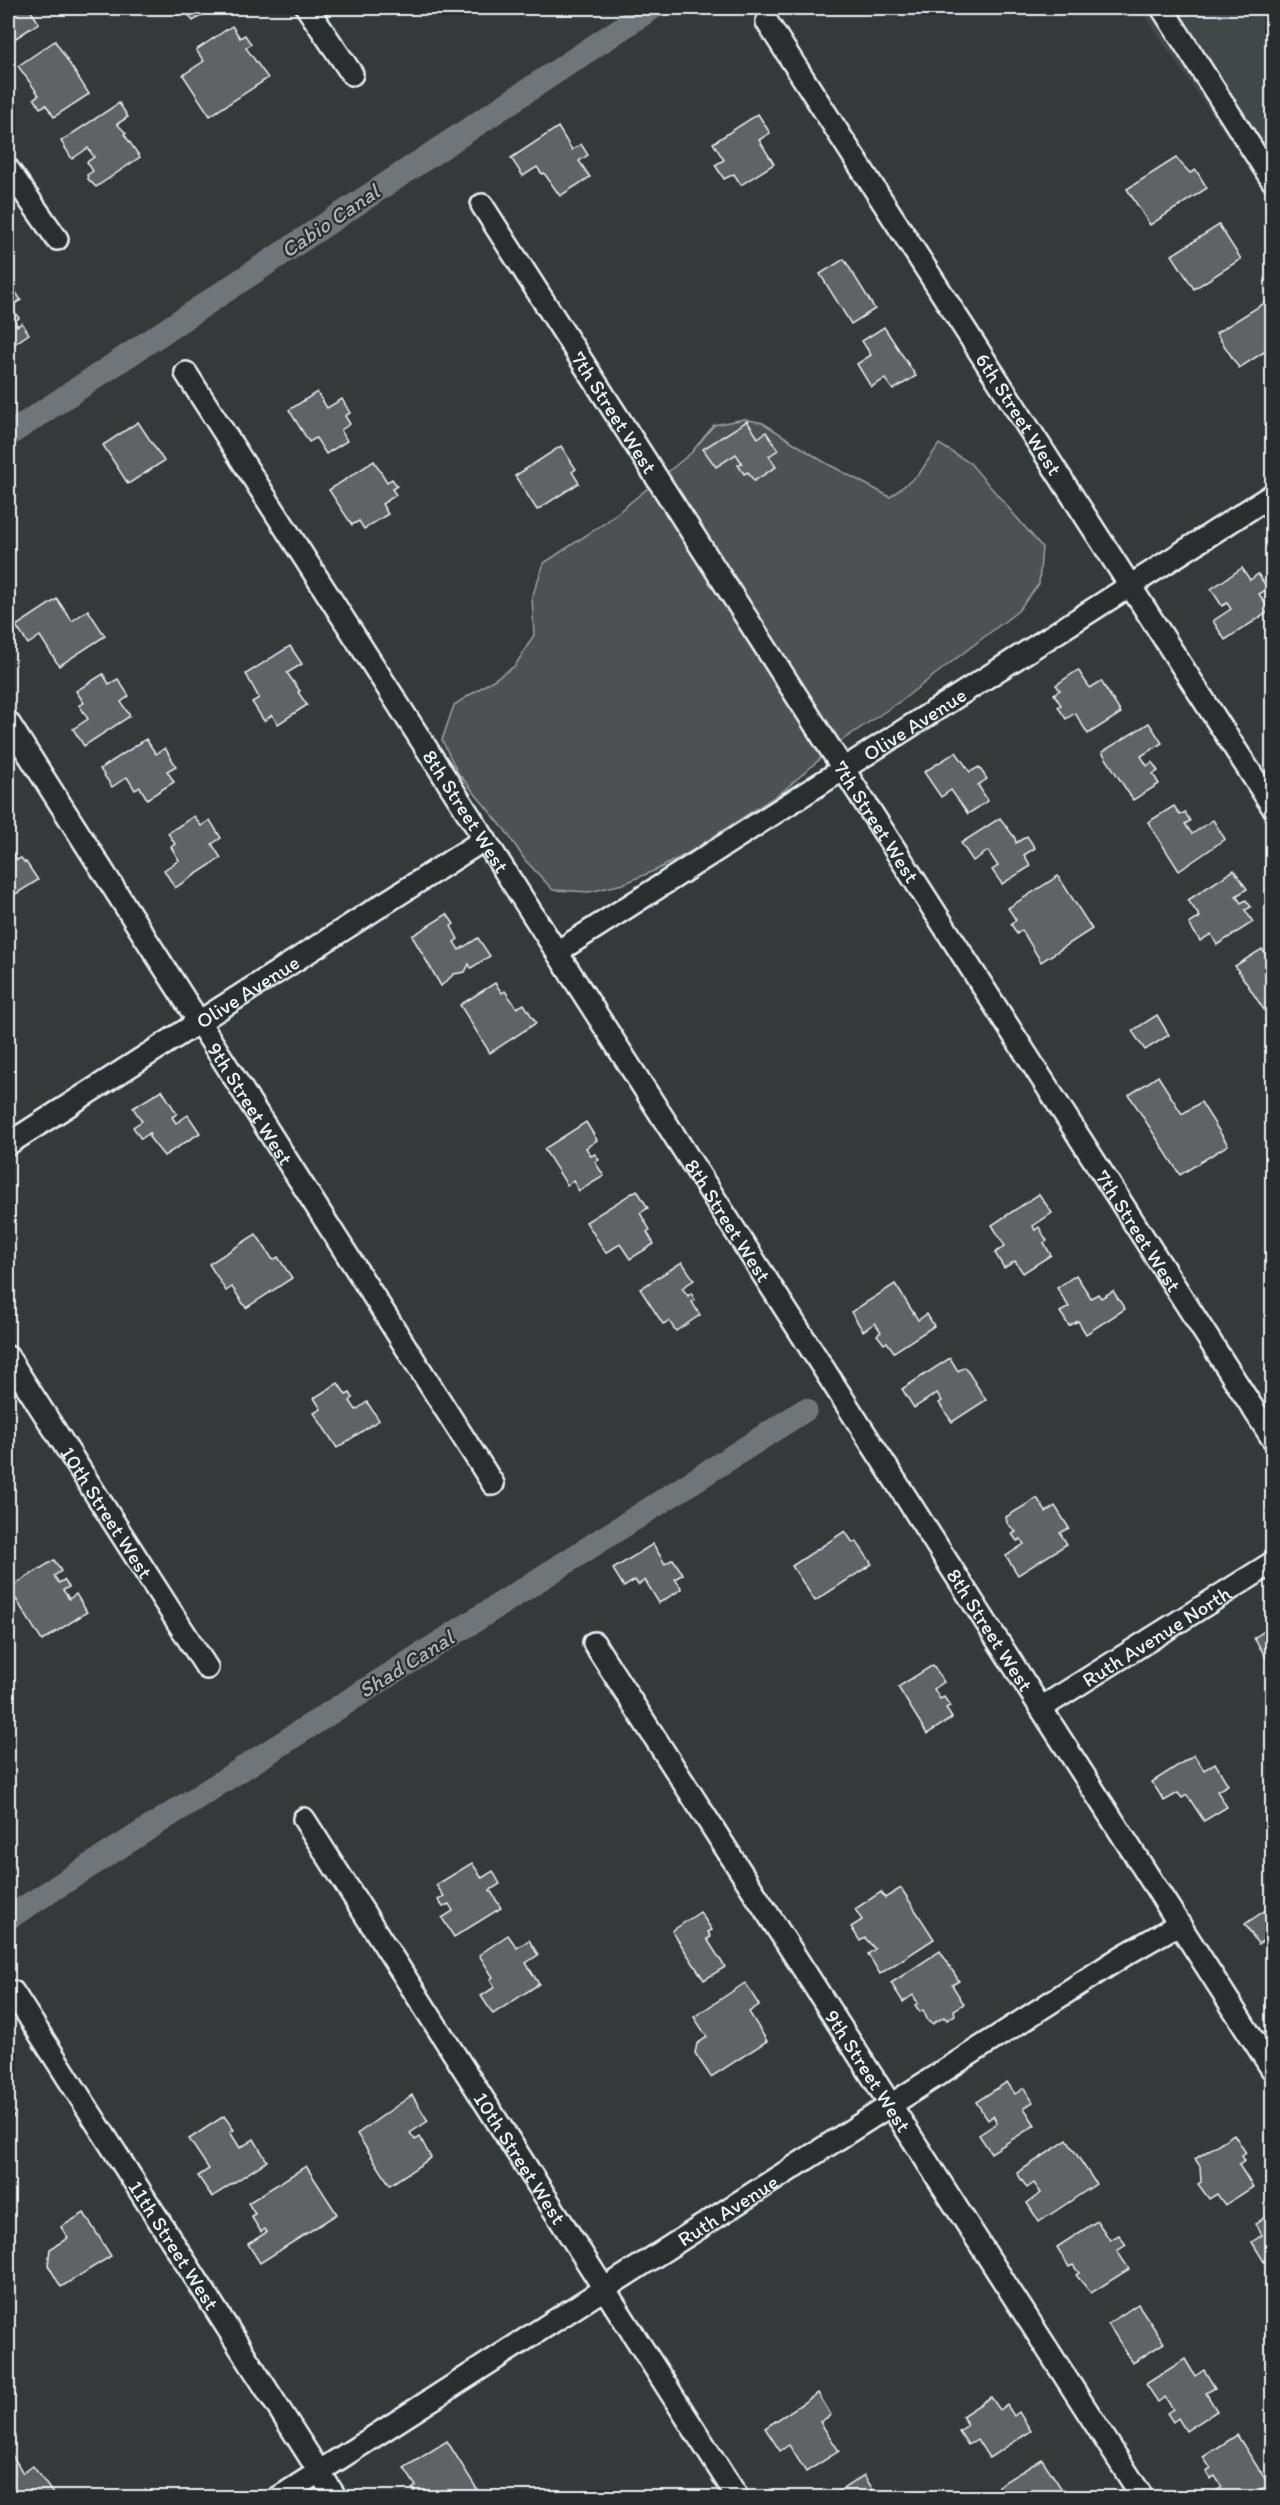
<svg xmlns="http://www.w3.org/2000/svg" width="1280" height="2505" font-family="Itim,sans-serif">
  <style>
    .built { fill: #424647 }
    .green { fill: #4d5152; stroke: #9aa1a5; stroke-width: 1.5 }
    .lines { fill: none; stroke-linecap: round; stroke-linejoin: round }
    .canal { stroke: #707579; stroke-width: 24 }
    .building { fill: #5f6365; stroke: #e8f1f8; stroke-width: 1.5 }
    .service-casing { stroke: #e8f1f8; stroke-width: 15 }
    .minor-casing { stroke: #e8f1f8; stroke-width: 26 }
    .service { stroke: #2a2d2e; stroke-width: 10 }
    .minor { stroke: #2a2d2e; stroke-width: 21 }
    .labels { text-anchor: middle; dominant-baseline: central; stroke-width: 4.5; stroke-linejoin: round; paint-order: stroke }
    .street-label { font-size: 21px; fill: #e8f1f8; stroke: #2a2d2e }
    .water-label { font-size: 22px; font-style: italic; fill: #acb3b8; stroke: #2a2d2e }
  </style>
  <rect width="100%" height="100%" fill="#35393a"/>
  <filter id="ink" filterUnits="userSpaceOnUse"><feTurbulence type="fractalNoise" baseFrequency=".0167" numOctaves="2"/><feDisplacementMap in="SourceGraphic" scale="12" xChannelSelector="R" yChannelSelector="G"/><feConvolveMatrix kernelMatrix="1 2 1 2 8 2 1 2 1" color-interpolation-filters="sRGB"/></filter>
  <g filter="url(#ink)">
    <!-- built -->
    <polygon class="built" points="1139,8 1272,8 1272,203"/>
    <!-- green -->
    <polygon class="green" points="744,419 763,423 824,462 890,497 919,474 939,444 970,463 1042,547 1039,584 1018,611 902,700 841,741 782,792 690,852 658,869 623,884 589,892 553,890 525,860 505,830 458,773 442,740 454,705 515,666 534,635 532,597 544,563 605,523 691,453 714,425"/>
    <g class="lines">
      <!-- canal -->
      <g class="canal">
        <polyline points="8,435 652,8"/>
        <polyline points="8,1918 805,1410"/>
      </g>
    </g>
    <!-- building -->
    <g class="building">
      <polygon points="8,8 29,8 39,23 8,43"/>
      <polygon points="171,8 214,8 193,21 185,10 176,15"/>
      <polygon points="232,26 240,38 245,35 251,44 246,48 268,78 210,116 183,75 204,61 196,50"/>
      <polygon points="55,41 89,94 54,117 46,105 40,108 34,98 39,95 18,66"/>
      <polygon points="119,103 128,117 117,124 126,133 124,134 140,157 96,187 88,179 87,175 93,171 87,162 94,157 88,148 72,159 61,141"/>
      <polygon points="758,114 770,133 759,140 774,164 741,185 734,174 724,179 715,165 724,160 713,143"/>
      <polygon points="558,127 572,150 581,144 588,155 579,161 590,177 560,196 544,173 542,174 537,167 523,176 511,158"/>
      <polygon points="1176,158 1190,173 1196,170 1207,188 1150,225 1127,189"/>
      <polygon points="1219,225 1241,259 1194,289 1172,255"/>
      <polygon points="844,259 875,309 851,324 820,274"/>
      <polygon points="9,282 21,300 8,308 8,284"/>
      <polygon points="1266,302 1272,312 1272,347 1239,368 1216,333"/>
      <polygon points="8,310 10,313 14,311 19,318 15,321 17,326 22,323 29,334 8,348"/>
      <polygon points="884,327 916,376 893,390 885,379 871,387 857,364 871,355 862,341"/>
      <polygon points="317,392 327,408 342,399 350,413 345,416 350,424 341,430 347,441 326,454 316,438 309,442 289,410"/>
      <polygon points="747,421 758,438 766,432 778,450 769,456 776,467 754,481 748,472 744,474 738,465 742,463 736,454 716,467 703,449"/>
      <polygon points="138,422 164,461 128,484 103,445"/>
      <polygon points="561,446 576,469 572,472 579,483 537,510 515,476"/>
      <polygon points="374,461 387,482 392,479 397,486 392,489 396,495 382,504 388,514 364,529 359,521 352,525 329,490"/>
      <polygon points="1242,568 1250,580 1258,574 1268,589 1259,594 1270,611 1225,640 1213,621 1231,609 1227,603 1222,606 1211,589"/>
      <polygon points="57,599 72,621 88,610 105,636 59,666 40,636 28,644 16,626"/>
      <polygon points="290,646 302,664 287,673 300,691 298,692 307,705 278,724 272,715 264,721 252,702 259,698 246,674"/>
      <polygon points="1078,670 1090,688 1101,681 1121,713 1088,734 1075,713 1066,719 1058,707 1061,705 1054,694 1060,690 1056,685"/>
      <polygon points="103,674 109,684 118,679 129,696 121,702 130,716 84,746 73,729 88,719 79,705 84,703 76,691"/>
      <polygon points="1149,723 1162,743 1141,756 1147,766 1152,762 1158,771 1153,774 1159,784 1133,800 1102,752"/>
      <polygon points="146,739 156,754 165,748 176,766 167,771 174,782 147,799 140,787 135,790 127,777 112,787 100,769"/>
      <polygon points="956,752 970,772 979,767 987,779 978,785 988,801 968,814 951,790 941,797 924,772"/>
      <polygon points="1174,806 1180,815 1185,812 1190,821 1185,824 1192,834 1213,820 1225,839 1179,871 1148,822"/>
      <polygon points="194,816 201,826 210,820 221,838 212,844 221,858 175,888 164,870 179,860 171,847 175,844 168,833"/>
      <polygon points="1000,818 1015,838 1016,843 1027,836 1035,848 1024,855 1031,866 1002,884 992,870 998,866 988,851 973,861 961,843"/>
      <polygon points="8,845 17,860 21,858 25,863 26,862 38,880 8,899"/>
      <polygon points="1234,870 1247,889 1236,896 1241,903 1246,900 1251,907 1245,910 1253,922 1217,945 1211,934 1200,941 1189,924 1200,917 1188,900"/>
      <polygon points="1058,876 1092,929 1041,962 1022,930 1017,934 1011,924 1016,920 1008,908"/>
      <polygon points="447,914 454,924 451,926 458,939 454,942 459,950 478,938 490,956 471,968 469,964 465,972 454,974 441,986 412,936"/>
      <polygon points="1262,949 1270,961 1272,960 1272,1013 1268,1016 1235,966"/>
      <polygon points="495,983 502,993 505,991 517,1008 524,1004 536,1023 490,1053 460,1005"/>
      <polygon points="1157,1015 1169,1035 1145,1050 1132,1031"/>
      <polygon points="1158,1076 1182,1114 1201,1102 1228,1145 1180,1175 1129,1095"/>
      <polygon points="162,1090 177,1114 172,1117 176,1123 188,1115 200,1133 164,1156 149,1137 150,1133 141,1139 133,1127 142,1121 133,1108"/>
      <polygon points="586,1122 597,1140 586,1148 591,1156 595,1154 599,1160 595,1162 604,1176 579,1191 573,1181 567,1185 544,1149"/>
      <polygon points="637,1190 648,1208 640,1213 650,1230 647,1232 654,1244 630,1259 620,1244 606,1253 586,1222"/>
      <polygon points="1039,1194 1052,1213 1033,1226 1035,1230 1039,1227 1047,1241 1044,1243 1051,1255 1023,1273 1015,1261 1004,1268 995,1253 1005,1246 992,1225"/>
      <polygon points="256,1234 273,1260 278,1257 292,1278 246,1308 232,1287 226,1291 209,1264"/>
      <polygon points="682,1262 694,1280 682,1288 688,1296 691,1293 695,1300 692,1302 700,1315 676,1331 669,1321 663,1324 640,1289"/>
      <polygon points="1076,1275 1091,1298 1098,1294 1101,1298 1113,1291 1125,1309 1086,1334 1078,1321 1069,1326 1060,1312 1069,1307 1057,1288"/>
      <polygon points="895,1284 918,1320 927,1314 934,1326 894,1352 887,1342 884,1344 877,1335 881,1332 875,1323 863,1331 851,1312"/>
      <polygon points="950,1358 958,1371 965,1367 986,1400 952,1422 939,1403 942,1401 937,1393 914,1408 902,1389"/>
      <polygon points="338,1383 346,1395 350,1393 353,1398 350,1401 356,1410 367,1402 379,1420 337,1448 314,1413 321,1409 314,1398"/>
      <polygon points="1037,1498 1046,1512 1055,1506 1069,1528 1060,1533 1067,1544 1018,1575 1006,1556 1024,1544 1021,1539 1017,1541 1012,1534 1016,1532 1007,1523 1006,1517"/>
      <polygon points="845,1531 853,1543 856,1541 872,1564 815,1601 792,1566"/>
      <polygon points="653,1544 665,1564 673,1559 683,1574 675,1579 682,1589 659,1603 645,1580 638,1585 635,1580 624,1587 613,1569"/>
      <polygon points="54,1560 61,1571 54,1576 59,1583 64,1580 69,1587 63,1590 69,1599 76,1594 87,1612 42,1641 9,1588"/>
      <polygon points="1272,1626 1272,1659 1269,1662 1254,1638"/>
      <polygon points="933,1665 944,1682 934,1689 940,1699 944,1697 950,1706 946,1708 952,1718 927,1734 898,1687"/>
      <polygon points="1194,1755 1204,1770 1215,1763 1228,1785 1217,1791 1227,1807 1204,1821 1187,1795 1182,1798 1178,1793 1164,1801 1152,1782"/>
      <polygon points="472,1863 482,1878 493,1871 500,1884 490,1890 501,1908 454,1937 442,1918 453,1911 449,1904 443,1907 438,1900 444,1896 436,1885"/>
      <polygon points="901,1888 934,1939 880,1974 868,1954 875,1949 865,1938 860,1941 851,1927 862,1920 855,1909 881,1892 885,1898"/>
      <polygon points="1272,1906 1272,1934 1258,1944 1245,1924"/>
      <polygon points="700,1912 712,1930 708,1932 711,1937 707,1939 725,1967 704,1980 672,1931"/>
      <polygon points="508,1935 517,1948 529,1940 538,1955 526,1963 539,1984 493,2014 481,1996 495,1987 490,1979 493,1977 479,1955"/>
      <polygon points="940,1951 959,1981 952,1985 964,2004 954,2010 955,2015 947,2020 944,2017 932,2024 928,2021 923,2010 920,2012 915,2005 918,2003 913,1995 903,2002 891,1983"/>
      <polygon points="745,1983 759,2005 749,2012 767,2041 711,2077 695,2053 697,2044 707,2037 694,2017"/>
      <polygon points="1007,2082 1015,2094 1024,2088 1033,2102 1024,2108 1035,2125 991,2153 979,2135 997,2123 993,2116 988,2120 976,2102"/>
      <polygon points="412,2095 428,2121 410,2133 415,2140 420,2137 431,2158 390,2185 357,2134"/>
      <polygon points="8,2107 14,2117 8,2121"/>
      <polygon points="224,2116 234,2130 230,2132 240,2148 254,2139 267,2161 212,2197 198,2176 209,2169 189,2139"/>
      <polygon points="1234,2134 1246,2153 1242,2156 1245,2161 1239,2165 1253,2187 1225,2205 1217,2194 1209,2199 1198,2184 1201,2182 1200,2166 1195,2159"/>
      <polygon points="1067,2140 1096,2184 1039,2222 1027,2203 1041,2193 1034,2183 1027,2188 1017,2173"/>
      <polygon points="306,2166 337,2214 260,2263 248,2244 267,2232 265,2229 261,2232 251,2216 255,2214 248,2203"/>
      <polygon points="1272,2212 1272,2275 1252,2242 1262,2235 1255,2224"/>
      <polygon points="84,2213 111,2256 61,2287 48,2265 50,2249 68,2238 61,2227"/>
      <polygon points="1097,2221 1110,2240 1119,2235 1126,2245 1117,2251 1129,2269 1091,2293 1076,2275 1079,2273 1073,2265 1069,2267 1057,2247"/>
      <polygon points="1138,2304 1164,2343 1133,2363 1108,2324"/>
      <polygon points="1185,2359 1195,2376 1204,2370 1215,2388 1206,2393 1217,2411 1186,2431 1178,2418 1173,2422 1167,2413 1173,2409 1165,2397 1158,2402 1146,2384"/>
      <polygon points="818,2393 831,2415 820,2422 839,2451 806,2472 789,2445 780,2451 765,2428"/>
      <polygon points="991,2397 1000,2410 1007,2405 1014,2416 1019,2412 1031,2431 989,2458 977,2439 968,2445 959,2431 968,2425 962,2416"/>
      <polygon points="1237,2435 1269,2485 1250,2498 1212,2498 1210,2495 1222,2487 1215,2476 1210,2479 1206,2472 1211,2469 1203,2457"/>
      <polygon points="447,2441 477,2489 464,2498 423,2498 420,2493 416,2496 412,2489 416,2486 404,2468"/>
      <polygon points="12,2455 23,2473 33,2466 54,2495 8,2498 8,2458"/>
      <polygon points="1042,2459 1065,2494 1060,2498 1005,2498 998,2486"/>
      <polygon points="864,2475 878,2498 829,2498"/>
    </g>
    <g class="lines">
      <defs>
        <polyline id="service" points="1259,159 1272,149"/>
        <g id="minor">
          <polyline points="307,8 352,74"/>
          <polyline points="1162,8 1272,180"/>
          <path id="s1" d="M767,22L1272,806"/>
          <polyline points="8,169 57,239"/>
          <path id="s2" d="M482,205L1272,1438"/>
          <path id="s3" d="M186,373L1272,2069"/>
          <path id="s4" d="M8,722L493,1484"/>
          <path id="s5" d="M557,952L1272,495"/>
          <path id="s6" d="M8,1144L485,839"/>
          <path id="s7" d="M8,1357L207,1668"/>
          <path id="s8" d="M594,1643L1143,2498"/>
          <path id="s9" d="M1041,1708L1272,1563"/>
          <path id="s10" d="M304,1819L738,2498"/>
          <path id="s11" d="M13,1992L336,2498"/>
          <path id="s12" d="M278,2498L1123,1956L1179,1924"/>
        </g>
      </defs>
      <!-- service casing -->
      <use href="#service" class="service-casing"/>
      <!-- minor casing -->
      <use href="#minor" class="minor-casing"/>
      <!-- service -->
      <use href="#service" class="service"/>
      <!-- minor -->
      <use href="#minor" class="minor"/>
    </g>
  </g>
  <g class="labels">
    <!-- street labels -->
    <g class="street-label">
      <text stroke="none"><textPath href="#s2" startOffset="246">7th Street West</textPath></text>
      <text stroke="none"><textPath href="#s1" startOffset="466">6th Street West</textPath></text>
      <text stroke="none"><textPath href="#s5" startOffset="424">Olive Avenue</textPath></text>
      <text stroke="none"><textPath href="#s3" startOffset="520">8th Street West</textPath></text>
      <text stroke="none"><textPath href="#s2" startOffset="732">7th Street West</textPath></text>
      <text stroke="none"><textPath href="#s6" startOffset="284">Olive Avenue</textPath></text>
      <text stroke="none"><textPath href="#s4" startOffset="452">9th Street West</textPath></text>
      <text stroke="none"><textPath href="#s3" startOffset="1006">8th Street West</textPath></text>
      <text stroke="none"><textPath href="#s2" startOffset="1218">7th Street West</textPath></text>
      <text stroke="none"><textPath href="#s7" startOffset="184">10th Street West</textPath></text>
      <text stroke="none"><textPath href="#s3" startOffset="1492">8th Street West</textPath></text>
      <text stroke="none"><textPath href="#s9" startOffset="136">Ruth Avenue North</textPath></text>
      <text stroke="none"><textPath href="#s8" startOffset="508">9th Street West</textPath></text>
      <text stroke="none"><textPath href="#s10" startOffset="402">10th Street West</textPath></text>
      <text stroke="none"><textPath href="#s12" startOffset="534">Ruth Avenue</textPath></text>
      <text stroke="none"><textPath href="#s11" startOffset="300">11th Street West</textPath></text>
    </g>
    <!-- water labels -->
    <g class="water-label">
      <text transform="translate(330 221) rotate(-34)">Cabio Canal</text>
      <text transform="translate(406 1664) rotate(-32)">Shad Canal</text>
    </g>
  </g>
  <!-- margin -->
  <rect width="1280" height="2505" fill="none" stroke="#2a2d2e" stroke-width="30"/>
  <rect x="15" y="15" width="1250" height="2475" fill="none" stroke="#e8f1f8" stroke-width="2" filter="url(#ink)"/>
</svg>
